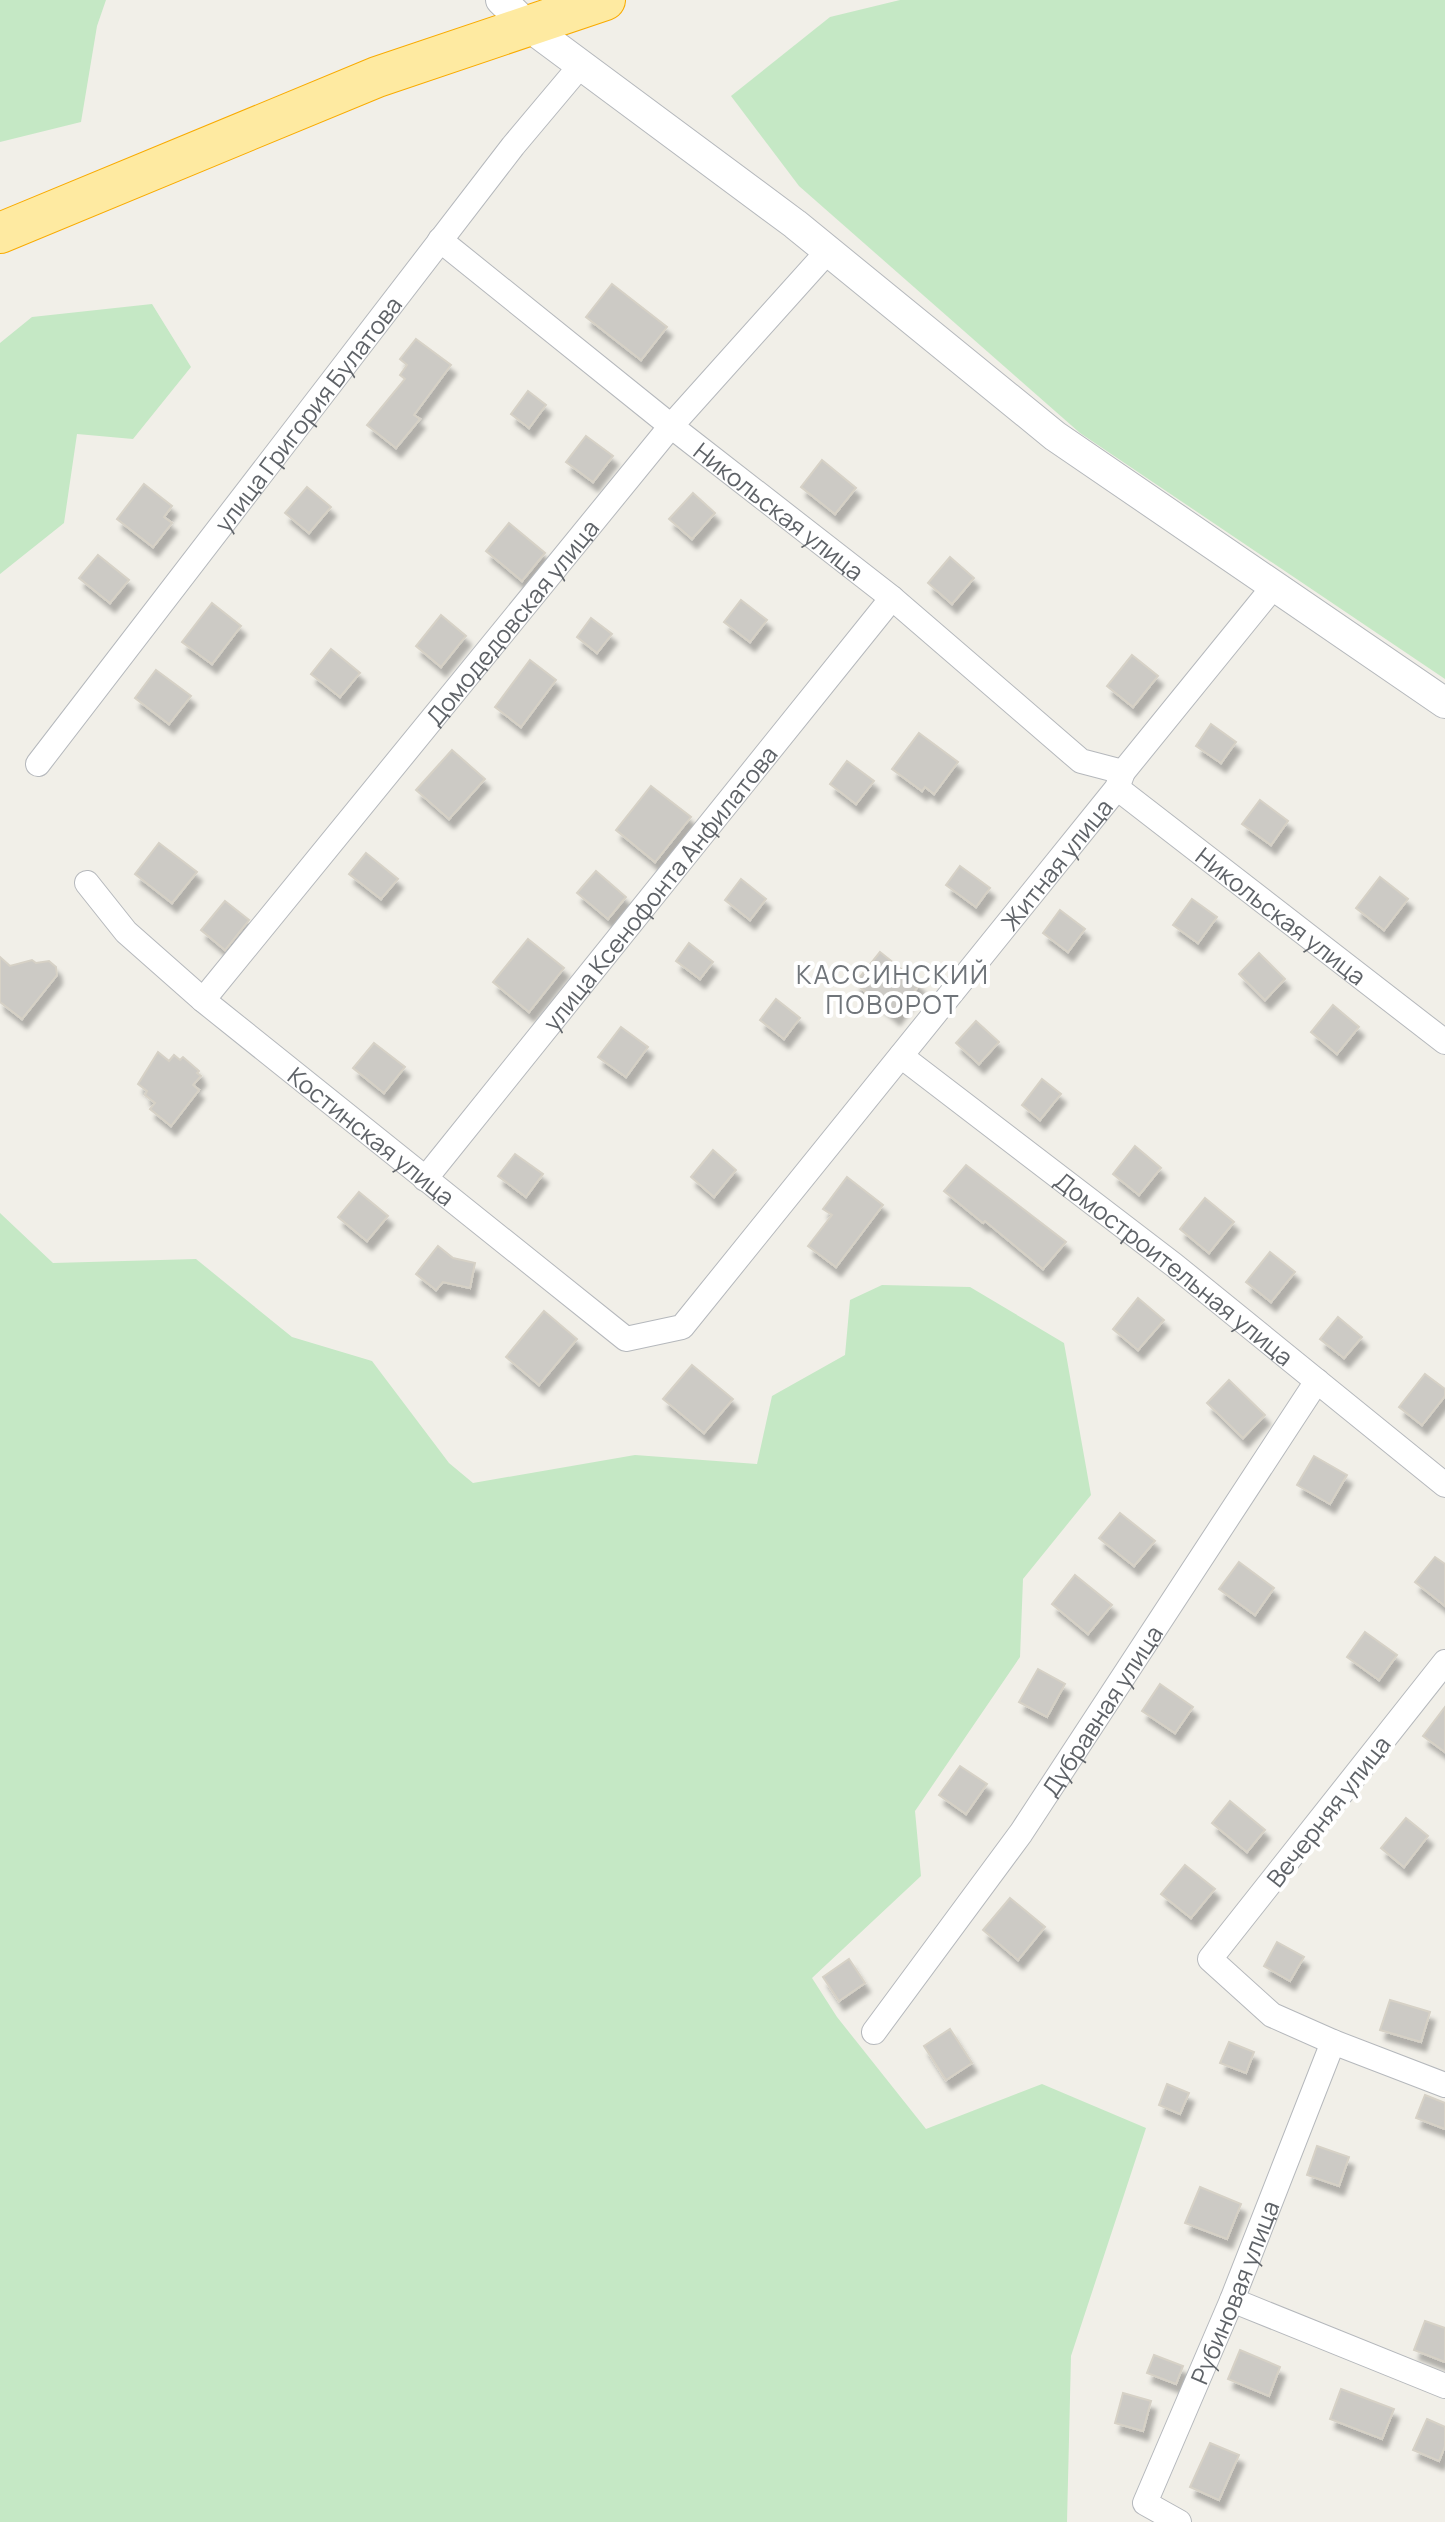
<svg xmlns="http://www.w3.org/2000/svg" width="1445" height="2522" font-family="Manrope,sans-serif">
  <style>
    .green { fill: #c5e8c5 }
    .building { fill: #cccac5; stroke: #d6d1c6; stroke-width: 2; filter: url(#shadow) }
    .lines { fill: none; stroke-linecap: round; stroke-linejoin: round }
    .minor-casing { stroke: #b5b8bc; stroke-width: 26 }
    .tertiary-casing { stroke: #b5b8bc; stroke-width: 32 }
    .trunk-casing { stroke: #f9ab00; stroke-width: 42 }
    .minor { stroke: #fff; stroke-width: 24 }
    .tertiary { stroke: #fff; stroke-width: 30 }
    .trunk { stroke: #feeaa1; stroke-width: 40 }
    .labels { text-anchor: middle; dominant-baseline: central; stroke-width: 8; stroke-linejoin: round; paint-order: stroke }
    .street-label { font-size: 24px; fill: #5f6368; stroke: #fff }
    .neighbourhood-label { font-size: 26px; letter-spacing: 2px; fill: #70757a; stroke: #fff }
  </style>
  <defs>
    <filter id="shadow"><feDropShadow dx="5" dy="9" stdDeviation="2" flood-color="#0004"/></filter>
  </defs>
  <rect width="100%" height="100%" fill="#f1efe8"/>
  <!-- green -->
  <g class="green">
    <polygon points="0,0 106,0 97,26 81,122 0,142"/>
    <polygon points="900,0 1445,0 1445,679 1080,433 799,186 731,96 830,17"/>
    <polygon points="152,304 191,367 133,439 77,434 64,523 0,574 0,343 32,317"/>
    <polygon points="0,1213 53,1263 196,1259 292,1337 372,1361 449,1463 473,1483 635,1455 757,1464 772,1396 845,1355 850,1300 882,1285 970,1287 1064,1343 1091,1495 1023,1579 1020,1657 915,1811 921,1876 812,1978 837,2017 926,2129 1042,2084 1146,2128 1071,2356 1067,2522 0,2522"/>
  </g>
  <!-- building -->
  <g class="building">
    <polygon points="612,284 667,327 641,360 586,317"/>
    <polygon points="416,339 451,365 414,415 420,419 396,448 367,425 405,379 400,375 407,365 400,359"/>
    <polygon points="528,391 546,405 529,428 511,414"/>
    <polygon points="586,436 613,456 593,482 566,462"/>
    <polygon points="822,460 856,488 835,514 801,487"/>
    <polygon points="144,484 172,506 164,517 172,523 153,547 117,519"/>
    <polygon points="307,487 331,507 309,533 285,513"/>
    <polygon points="693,493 715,513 692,539 669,519"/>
    <polygon points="509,523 545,553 522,581 486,551"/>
    <polygon points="98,555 129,580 110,603 79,578"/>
    <polygon points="950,557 974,578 952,604 928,583"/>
    <polygon points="741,600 767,620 750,642 724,622"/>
    <polygon points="212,603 241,626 212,664 182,642"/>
    <polygon points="441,615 466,636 441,667 416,646"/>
    <polygon points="591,618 612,634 597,653 577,637"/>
    <polygon points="331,649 360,673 340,697 311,674"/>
    <polygon points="1132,655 1158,676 1133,707 1107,686"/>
    <polygon points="530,660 556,680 521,727 495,707"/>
    <polygon points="156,670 191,696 169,724 135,698"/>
    <polygon points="1211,724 1236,742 1221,763 1196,746"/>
    <polygon points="919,733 958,762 934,794 925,787 922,791 892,769"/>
    <polygon points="452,750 485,779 449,819 416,790"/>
    <polygon points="847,761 874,781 856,804 830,784"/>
    <polygon points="651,786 691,817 655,862 616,830"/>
    <polygon points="1260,800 1288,821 1271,845 1242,824"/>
    <polygon points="159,843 197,872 172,903 135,874"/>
    <polygon points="366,853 398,879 381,899 349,874"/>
    <polygon points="960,866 990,888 976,907 946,885"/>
    <polygon points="596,871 626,897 608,919 577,893"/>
    <polygon points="1380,877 1408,899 1384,930 1356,908"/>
    <polygon points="741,879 766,899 750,920 725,900"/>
    <polygon points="1192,899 1217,917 1198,943 1173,925"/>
    <polygon points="225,901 249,920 225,950 201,930"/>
    <polygon points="1060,910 1085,929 1068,952 1043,933"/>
    <polygon points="528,939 564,968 529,1012 493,982"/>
    <polygon points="689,943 713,962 700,979 676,961"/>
    <polygon points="880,952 920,984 895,1016 855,983"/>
    <polygon points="1259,953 1285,979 1265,1000 1239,974"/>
    <polygon points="0,957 10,966 32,960 36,963 49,961 56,967 57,975 22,1019 0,1002"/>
    <polygon points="776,999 800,1018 784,1039 760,1020"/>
    <polygon points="1333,1005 1359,1027 1337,1054 1311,1032"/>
    <polygon points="976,1021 999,1042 979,1064 956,1043"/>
    <polygon points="621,1027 648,1047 626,1077 598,1057"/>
    <polygon points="374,1043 405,1067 384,1093 353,1068"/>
    <polygon points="158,1052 169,1061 174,1055 180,1060 183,1057 199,1071 197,1073 201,1076 193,1085 199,1090 171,1126 150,1109 155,1103 145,1095 147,1091 138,1084"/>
    <polygon points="1042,1079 1061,1094 1040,1120 1022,1105"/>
    <polygon points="1135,1146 1161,1168 1139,1195 1113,1174"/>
    <polygon points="713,1150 736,1170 714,1197 691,1177"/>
    <polygon points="515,1154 543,1174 526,1197 498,1176"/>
    <polygon points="966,1165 1066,1242 1043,1269 985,1221 983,1223 944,1191"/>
    <polygon points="847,1177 883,1205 836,1267 808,1246 832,1215 823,1209"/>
    <polygon points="359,1192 388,1216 367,1241 338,1217"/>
    <polygon points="1205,1198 1234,1222 1209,1253 1180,1229"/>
    <polygon points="438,1246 453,1258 475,1263 470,1288 443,1282 436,1290 416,1274"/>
    <polygon points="1270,1252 1295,1272 1271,1302 1246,1282"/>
    <polygon points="1138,1298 1164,1320 1138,1350 1113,1329"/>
    <polygon points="544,1311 577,1339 539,1385 506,1357"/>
    <polygon points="1338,1317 1362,1337 1344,1358 1320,1339"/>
    <polygon points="692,1365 733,1399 704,1433 663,1399"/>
    <polygon points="1425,1374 1445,1389 1445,1396 1422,1425 1399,1407"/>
    <polygon points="1229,1380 1265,1415 1243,1438 1207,1403"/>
    <polygon points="1314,1456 1347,1475 1330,1504 1297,1485"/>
    <polygon points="1120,1513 1155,1541 1134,1566 1099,1538"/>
    <polygon points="1435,1557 1445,1564 1445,1606 1415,1582"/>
    <polygon points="1239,1562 1274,1588 1255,1615 1219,1589"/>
    <polygon points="1075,1575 1112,1605 1088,1634 1052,1604"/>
    <polygon points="1365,1632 1397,1655 1379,1680 1347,1657"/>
    <polygon points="1038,1669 1065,1684 1047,1717 1019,1702"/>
    <polygon points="1160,1684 1193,1707 1175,1733 1142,1711"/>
    <polygon points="1445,1707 1445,1752 1423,1736"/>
    <polygon points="960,1766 987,1784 966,1814 939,1795"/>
    <polygon points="1230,1801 1265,1830 1247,1852 1212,1823"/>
    <polygon points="1406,1818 1428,1836 1404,1867 1381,1848"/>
    <polygon points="1185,1865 1215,1889 1191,1918 1161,1894"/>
    <polygon points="1010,1898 1045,1927 1018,1960 983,1930"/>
    <polygon points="1277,1942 1304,1957 1290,1981 1264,1966"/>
    <polygon points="849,1959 865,1983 839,2001 823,1977"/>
    <polygon points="1390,2000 1430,2012 1421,2042 1380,2030"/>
    <polygon points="950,2029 972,2063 946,2080 924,2046"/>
    <polygon points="1229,2042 1254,2052 1246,2073 1220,2063"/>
    <polygon points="1167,2084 1189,2093 1180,2114 1159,2105"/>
    <polygon points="1425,2095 1445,2103 1445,2129 1416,2118"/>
    <polygon points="1317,2146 1349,2157 1339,2186 1307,2175"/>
    <polygon points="1200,2187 1241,2204 1227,2239 1185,2223"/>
    <polygon points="1425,2321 1445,2328 1445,2362 1414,2350"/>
    <polygon points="1240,2350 1280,2367 1269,2396 1228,2379"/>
    <polygon points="1154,2355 1183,2366 1176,2384 1147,2373"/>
    <polygon points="1341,2389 1394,2409 1382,2439 1330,2419"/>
    <polygon points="1123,2393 1151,2401 1143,2431 1115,2423"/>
    <polygon points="1427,2419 1445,2427 1445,2446 1439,2461 1413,2450"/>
    <polygon points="1210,2443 1239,2455 1219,2500 1190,2487"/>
  </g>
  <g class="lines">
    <defs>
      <g id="minor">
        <path id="s1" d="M440,240L671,426L892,598L1081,761L1123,772"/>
        <path id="s2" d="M38,764L513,146L581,65"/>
        <path id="s3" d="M1117,788L1445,1042"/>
        <path id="s4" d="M87,883L126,932L203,1000L626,1339L682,1327L1117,788L1123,772L1274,586"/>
        <path id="s5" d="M203,1000L671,426L828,251"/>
        <path id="s6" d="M901,1056L1174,1265L1445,1485"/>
        <path id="s7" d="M425,1179L892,598"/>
        <polyline points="1445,1662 1210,1959 1272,2015 1333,2042 1445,2085"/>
        <path id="s8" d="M874,2032L1021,1833L1317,1381"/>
        <polyline points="1232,2300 1445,2386"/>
        <path id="s9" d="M1179,2522L1145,2503L1232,2300L1333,2042"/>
      </g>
      <polyline id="tertiary" points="501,0 527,25 795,224 1055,436 1445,703"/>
      <polyline id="trunk" points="0,233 377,77 605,0"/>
    </defs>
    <!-- minor casing -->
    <use href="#minor" class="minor-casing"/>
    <!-- tertiary casing -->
    <use href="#tertiary" class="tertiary-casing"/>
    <!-- trunk casing -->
    <use href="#trunk" class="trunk-casing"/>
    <!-- minor -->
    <use href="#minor" class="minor"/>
    <!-- tertiary -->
    <use href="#tertiary" class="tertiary"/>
    <!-- trunk -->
    <use href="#trunk" class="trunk"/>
  </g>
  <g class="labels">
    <!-- street labels -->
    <g class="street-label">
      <text stroke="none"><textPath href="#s2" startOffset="442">улица Григория Булатова</textPath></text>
      <text stroke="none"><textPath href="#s1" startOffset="434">Никольская улица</textPath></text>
      <text stroke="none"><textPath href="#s5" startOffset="488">Домодедовская улица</textPath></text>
      <text stroke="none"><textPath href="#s4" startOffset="1360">Житная улица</textPath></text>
      <text stroke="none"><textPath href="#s7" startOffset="374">улица Ксенофонта Анфилатова</textPath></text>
      <text stroke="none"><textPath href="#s3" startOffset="208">Никольская улица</textPath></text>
      <text stroke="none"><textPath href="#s4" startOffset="382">Костинская улица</textPath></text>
      <text stroke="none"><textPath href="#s6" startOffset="346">Домостроительная улица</textPath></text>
      <text stroke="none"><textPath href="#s8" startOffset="394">Дубравная улица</textPath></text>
      <text transform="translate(1328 1811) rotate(-52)">Вечерняя улица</text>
      <text stroke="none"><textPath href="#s9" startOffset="268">Рубиновая улица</textPath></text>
    </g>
    <!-- neighbourhood labels -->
    <g class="neighbourhood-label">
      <text x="893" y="974">КАССИНСКИЙ<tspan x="893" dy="30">ПОВОРОТ</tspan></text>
    </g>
  </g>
</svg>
